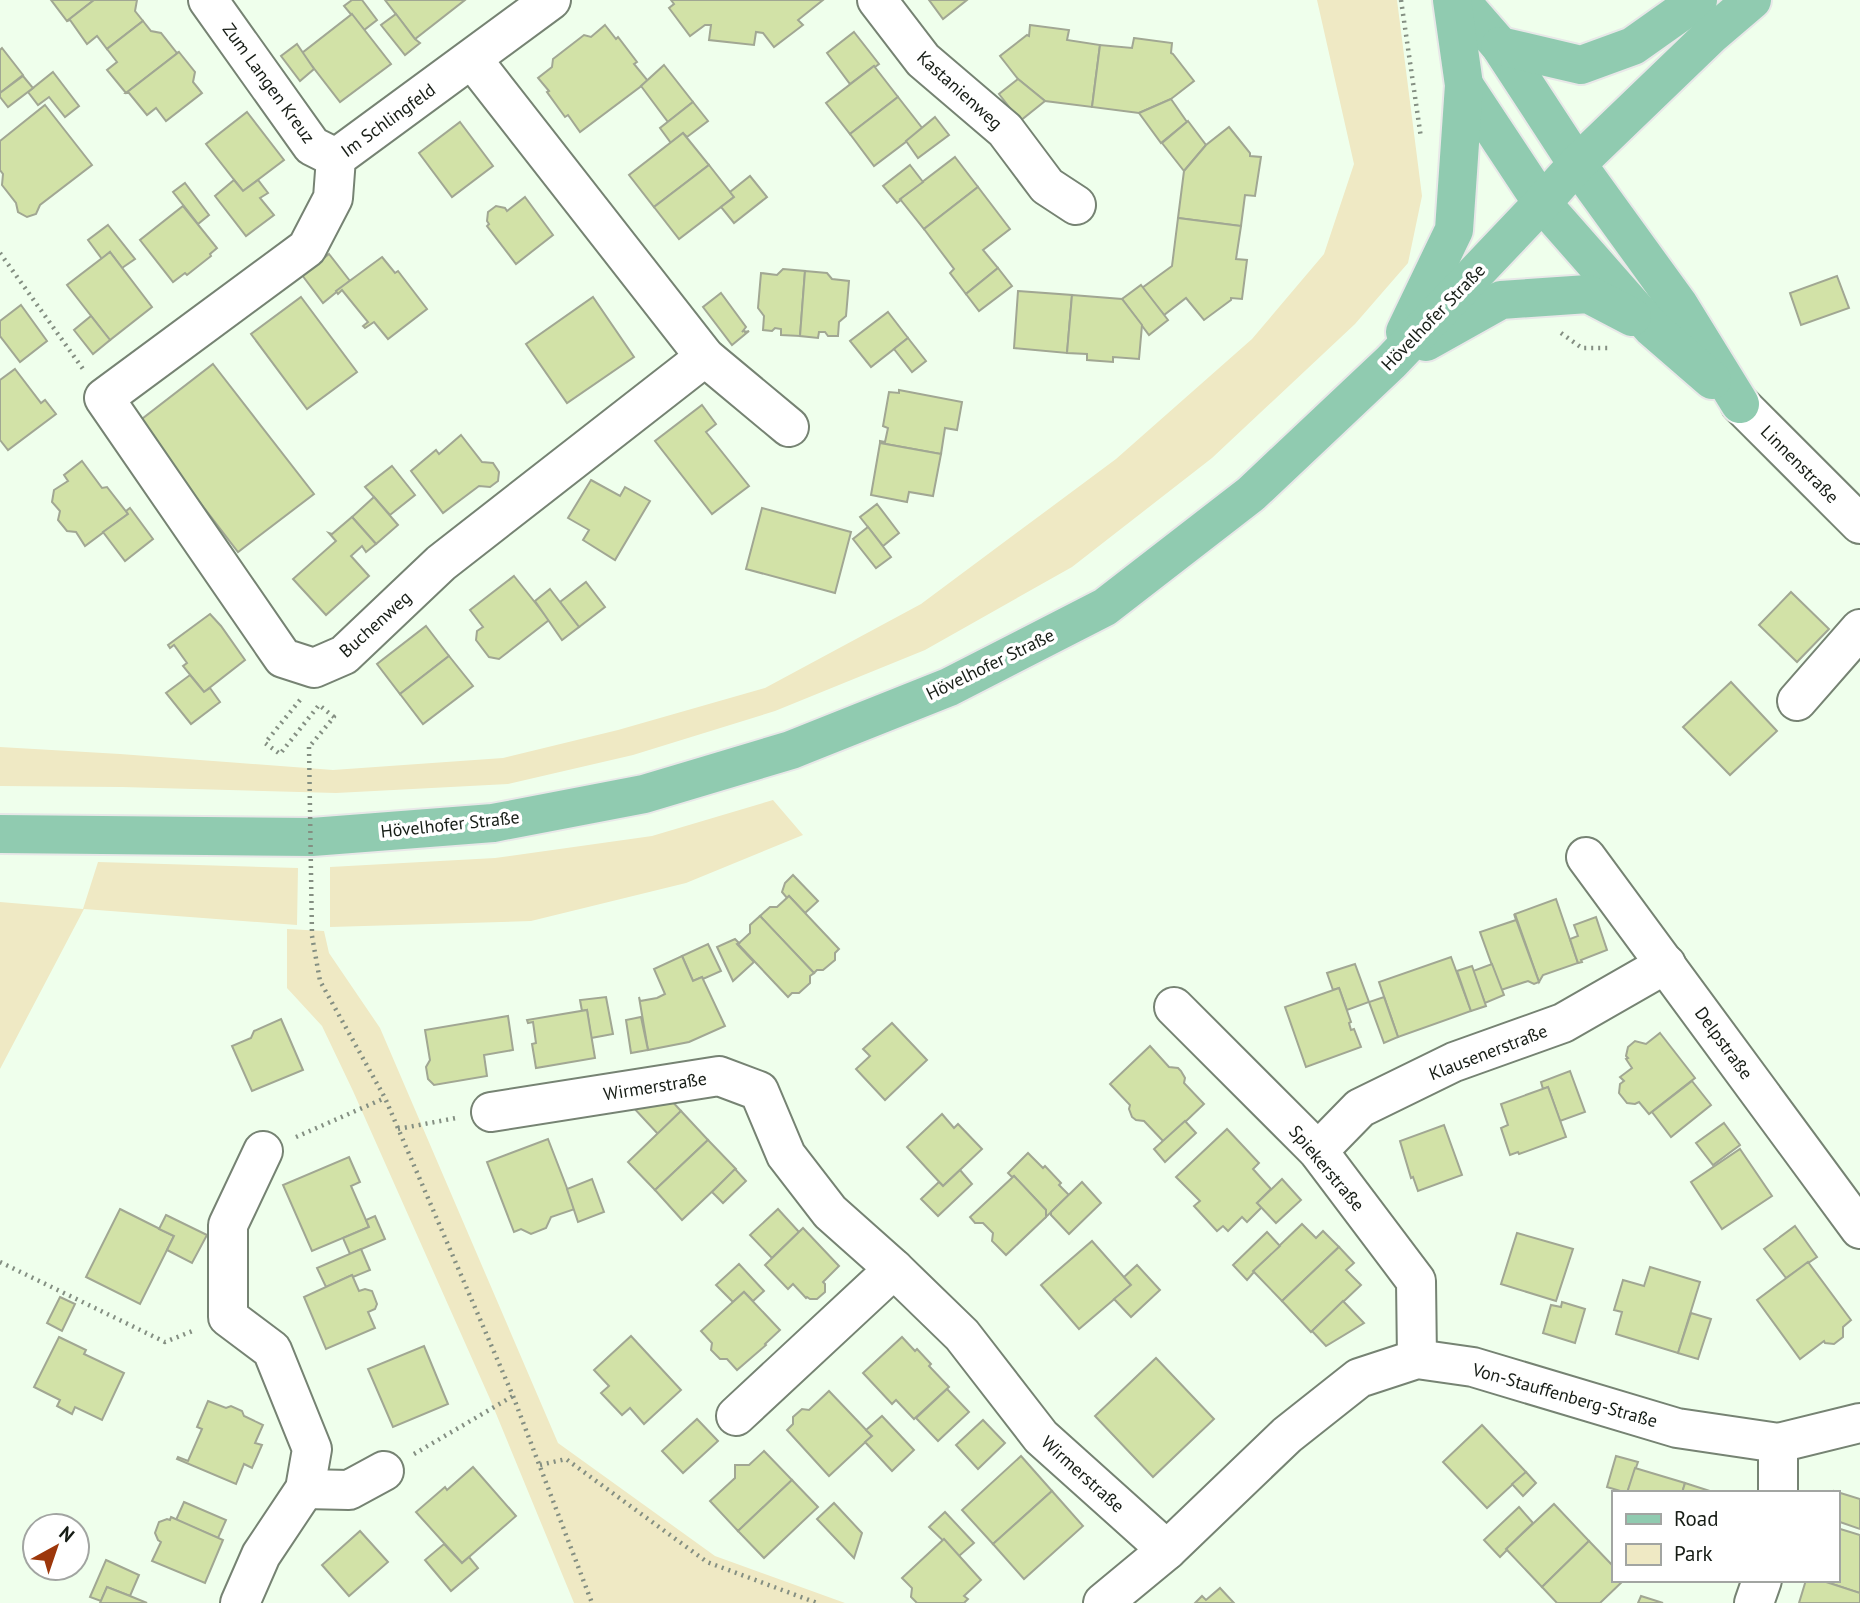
<svg xmlns="http://www.w3.org/2000/svg" width="1860" height="1603" font-family="'PT Sans',sans-serif">
  <style>
    .green { fill: #efe9c4 }
    .building { fill: #d2e2a7; stroke: #a1a793; stroke-width: 2 }
    .lines { fill: none; stroke-linecap: round; stroke-linejoin: round }
    .minor-casing { stroke: #768373; stroke-width: 42 }
    .major-casing { stroke: #e8e8e8; stroke-width: 42 }
    .path { stroke: #848f82; stroke-width: 4.5; stroke-dasharray: 2 5; stroke-linecap: butt }
    .minor { stroke: #fff; stroke-width: 38 }
    .major { stroke: #90cbb0; stroke-width: 38 }
    .path-bridge { stroke: #848f82; stroke-width: 4.5; stroke-dasharray: 2 5; stroke-linecap: butt }
    .labels { text-anchor: middle; dominant-baseline: central; stroke-width: 7; stroke-linejoin: round; paint-order: stroke }
    .street-label { font-size: 18px; fill: #171d16; stroke: #fff }
  </style>
  <rect width="100%" height="100%" fill="#efffec"/>
  <!-- green -->
  <g class="green">
    <polygon points="1317,0 1397,0 1422,196 1408,263 1355,324 1212,458 1072,567 925,650 775,711 633,755 508,784 336,793 122,787 0,786 0,747 120,754 333,770 503,758 618,730 765,688 921,604 1116,459 1252,339 1324,254 1354,164"/>
    <polygon points="773,800 803,835 686,883 531,921 330,927 330,867 495,858 652,836"/>
    <polygon points="98,862 298,868 297,925 84,909 0,1069 0,902 83,909"/>
    <polygon points="287,929 324,931 329,953 380,1028 558,1443 715,1556 845,1603 574,1603 490,1399 353,1091 322,1026 287,988"/>
  </g>
  <!-- building -->
  <g class="building">
    <polygon points="51,0 94,0 67,21"/>
    <polygon points="94,0 137,0 135,11 143,21 107,49 97,36 87,44 70,20 67,21"/>
    <polygon points="352,0 362,0 377,20 364,30 344,6"/>
    <polygon points="385,0 465,0 415,39"/>
    <polygon points="671,0 823,0 798,20 803,25 774,47 763,33 756,32 754,45 709,40 711,25 705,25 690,36 669,8 674,4"/>
    <polygon points="929,0 967,0 943,19"/>
    <polygon points="352,14 391,64 340,102 302,53"/>
    <polygon points="396,14 415,39 420,43 405,55 381,25"/>
    <polygon points="143,21 151,31 161,33 177,53 179,52 126,93 107,70 117,62 107,49"/>
    <polygon points="605,25 616,39 618,37 637,62 634,64 648,81 580,132 568,115 565,117 547,92 549,91 538,78 552,67 553,59 584,35 591,37"/>
    <polygon points="1030,25 1069,30 1067,40 1100,45 1092,107 1045,101 1018,79 1000,56 1027,35 1029,36"/>
    <polygon points="854,32 879,64 875,67 874,66 850,84 827,53"/>
    <polygon points="1134,38 1172,43 1171,53 1173,54 1194,81 1171,99 1139,113 1092,107 1100,45 1132,48"/>
    <polygon points="297,44 314,69 300,81 281,56"/>
    <polygon points="2,48 23,75 0,93 0,50"/>
    <polygon points="179,52 195,72 193,82 202,93 166,121 156,108 147,115 129,93 126,93"/>
    <polygon points="664,65 693,102 668,122 641,86"/>
    <polygon points="874,66 898,97 850,134 826,103"/>
    <polygon points="53,72 79,106 65,117 49,97 38,105 28,92"/>
    <polygon points="23,76 33,88 8,107 0,97 0,93"/>
    <polygon points="1018,79 1045,101 1020,121 999,94"/>
    <polygon points="898,97 923,129 874,166 850,134"/>
    <polygon points="1171,99 1187,122 1161,143 1139,113"/>
    <polygon points="693,102 708,121 687,137 683,133 671,143 660,128"/>
    <polygon points="45,105 92,165 40,205 36,214 27,217 18,212 16,203 2,185 3,174 0,170 0,141"/>
    <polygon points="247,112 284,160 243,191 206,144"/>
    <polygon points="935,117 949,135 918,158 906,141"/>
    <polygon points="1188,121 1206,145 1184,171 1162,143"/>
    <polygon points="460,122 493,166 452,197 419,153"/>
    <polygon points="1229,127 1250,153 1250,156 1261,157 1255,196 1245,195 1241,226 1178,218 1184,171 1206,145"/>
    <polygon points="683,133 709,165 654,207 629,175"/>
    <polygon points="955,157 978,187 924,229 900,199"/>
    <polygon points="709,165 734,197 679,239 654,207"/>
    <polygon points="910,165 923,182 900,199 901,200 897,203 883,186"/>
    <polygon points="750,176 767,197 734,223 721,207 734,197 730,192"/>
    <polygon points="234,180 243,191 258,180 268,193 260,198 274,215 246,236 215,196"/>
    <polygon points="185,183 209,215 198,224 173,192"/>
    <polygon points="978,187 1010,229 983,250 998,268 966,294 950,273 954,269 924,229"/>
    <polygon points="525,197 553,235 516,264 487,226 489,224 487,221 488,212 496,206 505,208 507,211"/>
    <polygon points="183,206 217,248 210,254 211,256 187,275 185,273 173,282 140,240"/>
    <polygon points="1178,218 1241,226 1236,259 1247,260 1242,299 1231,298 1231,300 1204,320 1186,298 1164,315 1142,288 1172,266"/>
    <polygon points="108,225 135,259 122,268 110,252 102,259 88,240"/>
    <polygon points="110,252 152,307 110,340 67,285"/>
    <polygon points="329,254 350,281 323,303 302,275"/>
    <polygon points="382,257 395,273 398,271 427,309 388,339 374,322 365,328 363,326 368,322 342,290 338,294 336,291"/>
    <polygon points="998,268 1012,286 979,311 966,294"/>
    <polygon points="783,269 805,271 800,336 781,335 781,329 775,328 772,331 763,330 764,316 758,308 761,273 777,275"/>
    <polygon points="805,271 827,273 832,279 849,281 846,316 839,322 838,336 828,336 825,332 819,332 818,338 800,336"/>
    <polygon points="1837,276 1849,308 1801,325 1790,293"/>
    <polygon points="1141,285 1168,320 1149,335 1122,299"/>
    <polygon points="1018,291 1072,295 1067,353 1014,348"/>
    <polygon points="721,293 746,327 742,332 744,330 745,332 749,331 732,345 703,307"/>
    <polygon points="1072,295 1122,299 1142,325 1139,359 1113,357 1113,362 1087,360 1087,354 1067,353"/>
    <polygon points="301,297 357,372 307,409 251,334"/>
    <polygon points="593,297 634,357 567,403 526,344"/>
    <polygon points="21,305 47,341 20,362 0,336 0,321"/>
    <polygon points="888,312 908,338 871,367 850,341"/>
    <polygon points="91,316 110,340 93,354 74,330"/>
    <polygon points="908,338 926,361 912,372 894,349"/>
    <polygon points="213,364 314,494 238,552 138,422"/>
    <polygon points="15,369 41,403 45,400 56,414 8,450 0,440 0,380"/>
    <polygon points="899,390 962,402 957,430 945,428 941,454 880,443 880,441 885,442 888,428 883,426 889,392 899,393"/>
    <polygon points="702,405 716,424 706,432 749,486 712,514 655,441"/>
    <polygon points="461,435 482,462 493,463 499,472 498,481 490,487 479,486 443,513 411,471 436,450 439,454"/>
    <polygon points="880,443 941,454 933,496 909,492 907,502 871,495"/>
    <polygon points="82,461 102,488 107,487 128,514 85,546 76,532 67,531 58,520 60,511 52,502 54,490 68,481 64,475"/>
    <polygon points="392,466 415,495 390,515 365,487"/>
    <polygon points="591,480 620,496 625,487 650,501 615,560 583,540 589,530 568,518"/>
    <polygon points="374,497 398,525 376,544 352,517"/>
    <polygon points="877,504 899,533 883,546 860,517"/>
    <polygon points="130,508 153,539 125,561 103,532 128,514 126,511"/>
    <polygon points="762,508 851,532 835,593 746,569"/>
    <polygon points="352,517 376,544 366,552 362,546 351,556 369,576 326,615 293,579 336,541 329,533 332,534"/>
    <polygon points="868,527 891,557 876,568 853,539"/>
    <polygon points="514,576 549,620 499,659 489,657 476,640 477,631 483,627 470,610"/>
    <polygon points="586,582 605,607 579,627 560,602"/>
    <polygon points="550,589 579,627 562,640 535,601"/>
    <polygon points="1791,592 1829,629 1797,662 1759,625"/>
    <polygon points="210,614 221,626 245,660 204,692 183,666 187,663 174,645 170,648 168,645"/>
    <polygon points="426,626 449,656 400,694 377,664"/>
    <polygon points="449,656 473,686 423,724 400,694"/>
    <polygon points="190,675 204,692 210,688 220,702 191,724 166,693"/>
    <polygon points="1731,682 1777,731 1730,775 1683,727"/>
    <polygon points="793,875 818,901 805,913 789,896 787,898 782,892 785,883"/>
    <polygon points="789,896 839,949 835,953 835,960 823,970 817,970 814,973 760,916 770,907 777,907"/>
    <polygon points="1556,899 1578,963 1543,975 1539,982 1515,914"/>
    <polygon points="1514,914 1539,982 1534,984 1528,981 1501,990 1480,932 1516,920"/>
    <polygon points="760,916 814,973 810,976 810,983 799,993 792,993 788,997 738,944 750,933 750,925"/>
    <polygon points="1596,917 1607,950 1581,960 1582,962 1578,963 1570,939 1578,936 1574,925"/>
    <polygon points="735,939 739,943 737,944 754,962 733,981 717,947"/>
    <polygon points="708,944 721,971 703,979 702,977 693,981 682,956"/>
    <polygon points="682,956 693,981 702,977 725,1026 689,1042 648,1050 639,997 640,1001 657,998 665,994 654,969"/>
    <polygon points="1451,957 1471,1011 1398,1037 1379,982"/>
    <polygon points="1355,964 1369,1002 1347,1010 1339,988 1333,990 1327,973"/>
    <polygon points="1492,964 1504,995 1485,1003 1473,971"/>
    <polygon points="1472,966 1486,1006 1471,1011 1457,971"/>
    <polygon points="1339,988 1351,1022 1349,1023 1351,1030 1354,1029 1361,1047 1306,1067 1285,1007"/>
    <polygon points="606,997 613,1034 591,1038 587,1010 582,1011 580,1000"/>
    <polygon points="1384,997 1398,1037 1384,1043 1369,1002"/>
    <polygon points="587,1010 595,1058 536,1068 532,1044 536,1043 533,1022 528,1023 527,1020"/>
    <polygon points="508,1016 513,1050 484,1055 487,1076 434,1085 428,1079 426,1067 430,1060 425,1030"/>
    <polygon points="641,1017 648,1050 631,1053 626,1020"/>
    <polygon points="281,1019 303,1070 252,1091 232,1046 251,1038 254,1031"/>
    <polygon points="892,1023 927,1060 885,1100 856,1069 870,1056 863,1049"/>
    <polygon points="1660,1033 1695,1078 1649,1114 1639,1102 1635,1104 1627,1103 1619,1093 1620,1084 1624,1081 1620,1077 1632,1068 1626,1059 1628,1058 1626,1056 1628,1047 1635,1041 1646,1044"/>
    <polygon points="1150,1046 1169,1067 1178,1068 1181,1071 1185,1078 1184,1083 1204,1104 1164,1142 1144,1121 1136,1120 1132,1117 1129,1109 1130,1105 1110,1084"/>
    <polygon points="1570,1071 1585,1112 1560,1121 1548,1087 1543,1089 1541,1082"/>
    <polygon points="1692,1081 1711,1105 1671,1137 1652,1112"/>
    <polygon points="1548,1087 1566,1137 1519,1154 1518,1152 1510,1155 1501,1128 1508,1125 1501,1104"/>
    <polygon points="670,1099 681,1111 658,1134 631,1105"/>
    <polygon points="681,1111 708,1140 655,1190 628,1162"/>
    <polygon points="942,1114 954,1128 958,1124 982,1149 943,1186 907,1147"/>
    <polygon points="1185,1121 1196,1133 1165,1162 1154,1149"/>
    <polygon points="1724,1123 1740,1145 1713,1165 1696,1143"/>
    <polygon points="1444,1125 1462,1175 1418,1191 1413,1177 1411,1178 1400,1141"/>
    <polygon points="1227,1129 1259,1163 1253,1169 1271,1189 1257,1203 1262,1207 1247,1222 1242,1217 1228,1231 1223,1226 1217,1231 1194,1206 1200,1201 1176,1177"/>
    <polygon points="548,1139 575,1209 551,1217 546,1228 531,1234 521,1229 514,1232 487,1162"/>
    <polygon points="708,1140 736,1169 682,1220 655,1190"/>
    <polygon points="1740,1149 1772,1196 1722,1229 1691,1182"/>
    <polygon points="1028,1153 1043,1168 1045,1166 1061,1183 1059,1185 1069,1195 1046,1217 1046,1210 1014,1176 1012,1177 1008,1173"/>
    <polygon points="349,1157 360,1182 351,1186 369,1227 312,1251 283,1185"/>
    <polygon points="735,1169 746,1181 723,1203 712,1192"/>
    <polygon points="960,1170 972,1184 938,1216 921,1199 939,1182 943,1186"/>
    <polygon points="1014,1176 1046,1210 1046,1217 1006,1255 992,1241 993,1233 983,1223 975,1223 970,1217"/>
    <polygon points="592,1179 604,1212 578,1222 567,1189"/>
    <polygon points="1282,1179 1301,1200 1276,1223 1257,1203"/>
    <polygon points="1082,1182 1101,1203 1069,1234 1051,1215 1051,1212"/>
    <polygon points="120,1209 174,1236 140,1304 86,1277"/>
    <polygon points="778,1209 799,1232 772,1258 750,1235"/>
    <polygon points="166,1215 207,1235 192,1263 167,1250 174,1236 159,1229"/>
    <polygon points="375,1216 385,1239 350,1254 343,1238 369,1227 366,1220"/>
    <polygon points="1302,1224 1316,1238 1323,1231 1339,1247 1282,1301 1253,1271"/>
    <polygon points="1795,1226 1817,1257 1786,1278 1764,1249"/>
    <polygon points="803,1228 839,1266 823,1282 825,1284 825,1292 817,1299 810,1299 807,1297 806,1298 793,1284 788,1289 765,1265"/>
    <polygon points="1267,1232 1280,1246 1253,1271 1254,1272 1247,1280 1233,1265"/>
    <polygon points="1517,1233 1573,1249 1556,1301 1501,1284"/>
    <polygon points="1092,1241 1131,1285 1079,1329 1041,1285"/>
    <polygon points="1339,1247 1354,1263 1346,1270 1361,1285 1311,1332 1282,1301"/>
    <polygon points="361,1249 370,1270 353,1277 352,1275 326,1287 317,1268"/>
    <polygon points="1808,1262 1851,1320 1843,1327 1843,1337 1834,1344 1825,1343 1824,1341 1800,1359 1757,1300"/>
    <polygon points="739,1264 764,1291 753,1301 744,1292 733,1302 716,1285"/>
    <polygon points="1137,1265 1160,1290 1131,1317 1114,1299 1131,1285 1124,1277"/>
    <polygon points="1650,1267 1700,1282 1678,1353 1616,1334 1622,1312 1614,1310 1623,1280 1644,1286"/>
    <polygon points="352,1275 359,1291 365,1289 372,1291 377,1304 375,1309 368,1312 375,1328 326,1349 304,1297"/>
    <polygon points="744,1292 780,1330 765,1344 766,1345 737,1370 727,1359 720,1359 711,1350 712,1343 701,1331"/>
    <polygon points="60,1297 75,1304 62,1331 47,1323"/>
    <polygon points="1343,1301 1364,1323 1326,1346 1312,1331"/>
    <polygon points="1562,1302 1585,1309 1575,1343 1543,1333 1551,1305 1561,1307"/>
    <polygon points="1691,1313 1711,1319 1698,1359 1678,1353"/>
    <polygon points="631,1336 681,1390 644,1424 630,1408 622,1415 601,1393 609,1386 594,1370"/>
    <polygon points="59,1337 86,1350 84,1354 124,1373 102,1420 75,1407 72,1414 57,1406 60,1400 34,1387"/>
    <polygon points="902,1337 915,1351 917,1349 931,1364 929,1366 949,1387 914,1419 896,1400 892,1404 863,1373"/>
    <polygon points="424,1346 448,1404 393,1427 368,1369"/>
    <polygon points="1156,1358 1214,1419 1153,1477 1095,1416"/>
    <polygon points="947,1389 969,1412 938,1441 916,1418"/>
    <polygon points="829,1391 872,1436 829,1476 787,1430 793,1424 793,1417 802,1409 809,1410"/>
    <polygon points="208,1401 226,1408 231,1406 242,1411 244,1416 263,1425 255,1443 262,1445 252,1468 244,1464 236,1484 177,1459 178,1457 188,1461 202,1429 197,1427"/>
    <polygon points="882,1416 914,1450 892,1471 865,1442 872,1436 866,1430"/>
    <polygon points="697,1419 718,1441 683,1473 662,1451"/>
    <polygon points="983,1420 1005,1443 978,1469 956,1445"/>
    <polygon points="1482,1425 1526,1472 1487,1508 1443,1462"/>
    <polygon points="764,1451 792,1480 738,1531 710,1501 735,1478 735,1465 749,1465"/>
    <polygon points="1021,1456 1052,1491 993,1544 962,1510"/>
    <polygon points="1616,1456 1638,1462 1627,1493 1607,1487"/>
    <polygon points="473,1467 516,1516 462,1563 416,1512 445,1487 447,1490"/>
    <polygon points="1635,1468 1685,1483 1682,1493 1627,1493"/>
    <polygon points="1526,1472 1536,1483 1523,1496 1512,1484"/>
    <polygon points="792,1480 818,1507 764,1558 738,1531"/>
    <polygon points="1685,1483 1716,1493 1682,1493"/>
    <polygon points="1052,1491 1083,1526 1024,1579 993,1544"/>
    <polygon points="1834,1491 1860,1499 1860,1529 1837,1521 1837,1493 1834,1493"/>
    <polygon points="184,1502 226,1520 218,1538 176,1520"/>
    <polygon points="834,1503 862,1533 854,1558 817,1519"/>
    <polygon points="1554,1504 1589,1541 1542,1587 1506,1549"/>
    <polygon points="1519,1507 1533,1523 1506,1549 1507,1550 1500,1557 1484,1540"/>
    <polygon points="945,1512 974,1543 959,1556 929,1527"/>
    <polygon points="171,1517 223,1540 205,1583 152,1561 161,1542 158,1540 155,1533 159,1522 167,1519 170,1520"/>
    <polygon points="1837,1528 1860,1535 1860,1593 1820,1580 1837,1580"/>
    <polygon points="360,1531 388,1562 349,1596 322,1565"/>
    <polygon points="944,1539 981,1580 964,1596 968,1599 964,1603 917,1603 911,1597 912,1588 902,1578"/>
    <polygon points="1589,1541 1613,1566 1613,1580 1624,1580 1600,1603 1557,1603 1542,1587"/>
    <polygon points="444,1544 462,1563 469,1557 478,1568 451,1591 425,1560"/>
    <polygon points="106,1560 139,1575 130,1596 107,1587 101,1601 90,1597"/>
    <polygon points="1806,1580 1820,1580 1860,1593 1860,1603 1799,1603"/>
    <polygon points="107,1587 130,1596 147,1603 100,1603"/>
    <polygon points="1220,1588 1234,1603 1195,1603 1202,1596 1206,1600"/>
    <polygon points="1641,1596 1663,1603 1638,1603"/>
  </g>
  <g class="lines">
    <defs>
      <g id="minor">
        <polyline points="208,0 312,146 336,158"/>
        <polyline points="551,0 336,158 333,198 307,248 104,398 283,658 314,668 344,655 441,563 705,357"/>
        <polyline points="877,0 923,60 1005,130 1047,186 1076,205"/>
        <polyline points="472,59 705,357 789,427"/>
        <polyline points="1740,404 1860,524"/>
        <polyline points="1797,701 1860,629"/>
        <polyline points="1586,857 1860,1229"/>
        <polyline points="1174,1007 1318,1151 1416,1281 1417,1359"/>
        <polyline points="491,1112 719,1076 759,1091 786,1155 830,1212 894,1269 962,1335 1041,1437 1167,1550"/>
        <polyline points="1318,1151 1360,1108 1454,1062 1563,1023 1666,964"/>
        <polyline points="736,1416 894,1269"/>
        <polyline points="1778,1443 1778,1493"/>
        <polyline points="305,1489 349,1490 384,1471"/>
        <polyline points="240,1603 261,1555 305,1489 312,1449 272,1350 228,1317 228,1225 263,1151"/>
        <polyline points="1103,1603 1167,1550 1287,1435 1359,1378 1417,1359 1473,1367 1677,1428 1778,1443 1860,1423"/>
        <polyline points="1754,1603 1762,1580"/>
      </g>
      <g id="major">
        <polyline points="1460,0 1500,46 1577,164 1679,305 1740,404"/>
        <polyline points="1500,46 1581,65 1633,46 1698,0"/>
        <polyline points="1464,85 1542,203 1652,328 1712,380"/>
        <polyline points="1405,332 1454,230 1464,85 1452,0"/>
        <polyline points="1426,342 1501,300 1588,294 1632,317"/>
        <polyline points="0,834 312,837 493,823 644,794 791,750 949,687 1105,607 1251,494 1391,362 1542,203 1577,164 1711,35 1752,0"/>
      </g>
    </defs>
    <!-- minor casing -->
    <use href="#minor" class="minor-casing"/>
    <!-- major casing -->
    <use href="#major" class="major-casing"/>
    <!-- path -->
    <g class="path">
      <polyline points="1401,0 1421,138"/>
      <polyline points="0,253 83,369"/>
      <polyline points="1561,333 1582,348 1610,348"/>
      <polyline points="300,700 265,743 280,754 319,705 334,717 309,747"/>
      <polyline points="312,936 320,981 385,1098 513,1396 592,1603"/>
      <polyline points="398,1129 456,1118"/>
      <polyline points="296,1137 385,1098"/>
      <polyline points="0,1262 165,1342 195,1330"/>
      <polyline points="414,1454 513,1396"/>
      <polyline points="540,1465 566,1459 707,1562 817,1603"/>
    </g>
    <!-- minor -->
    <use href="#minor" class="minor"/>
    <!-- major -->
    <use href="#major" class="major"/>
    <!-- path-bridge -->
    <polyline class="path-bridge" points="309,747 312,936"/>
  </g>
  <g class="labels">
    <!-- street labels -->
    <g class="street-label">
      <text transform="translate(269 83) rotate(54)">Zum Langen Kreuz</text>
      <text transform="translate(960 90) rotate(42)">Kastanienweg</text>
      <text transform="translate(388 120) rotate(-36)">Im Schlingfeld</text>
      <text transform="translate(1433 317) rotate(-46)">Hövelhofer Straße</text>
      <text transform="translate(1800 464) rotate(45)">Linnenstraße</text>
      <text transform="translate(375 624) rotate(-42)">Buchenweg</text>
      <text transform="translate(990 664) rotate(-26)">Hövelhofer Straße</text>
      <text transform="translate(450 824) rotate(-6)">Hövelhofer Straße</text>
      <text transform="translate(1724 1043) rotate(54)">Delpstraße</text>
      <text transform="translate(1488 1052) rotate(-21)">Klausenerstraße</text>
      <text transform="translate(655 1086) rotate(-9)">Wirmerstraße</text>
      <text transform="translate(1327 1168) rotate(50)">Spiekerstraße</text>
      <text transform="translate(1565 1395) rotate(16)">Von-Stauffenberg-Straße</text>
      <text transform="translate(1083 1474) rotate(42)">Wirmerstraße</text>
    </g>
  </g>
  <!-- legend -->
  <rect x="1612" y="1491" width="228" height="91" fill="#ffffff" stroke="#a2a5a2" stroke-width="2"/>
  <rect x="1626" y="1514" width="35" height="10" fill="#90cbb0" stroke="#a2a5a2" stroke-width="2"/>
  <text x="1674" y="1526" font-size="21" fill="#171d16">Road</text>
  <rect x="1626" y="1544" width="35" height="21" fill="#efe9c4" stroke="#a2a5a2" stroke-width="2"/>
  <text x="1674" y="1561" font-size="21" fill="#171d16">Park</text>
  <!-- north arrow -->
  <g transform="translate(56 1547) rotate(40)"><circle r="33" fill="#ffffff" stroke="#a2a5a2" stroke-width="2"/>
  <path d="M0-5L12 26L0 18L-12 26Z" fill="#9d370b"/>
  <text y="-10" font-size="19" font-weight="bold" text-anchor="middle" fill="#171d16">N</text>
  </g>
</svg>
